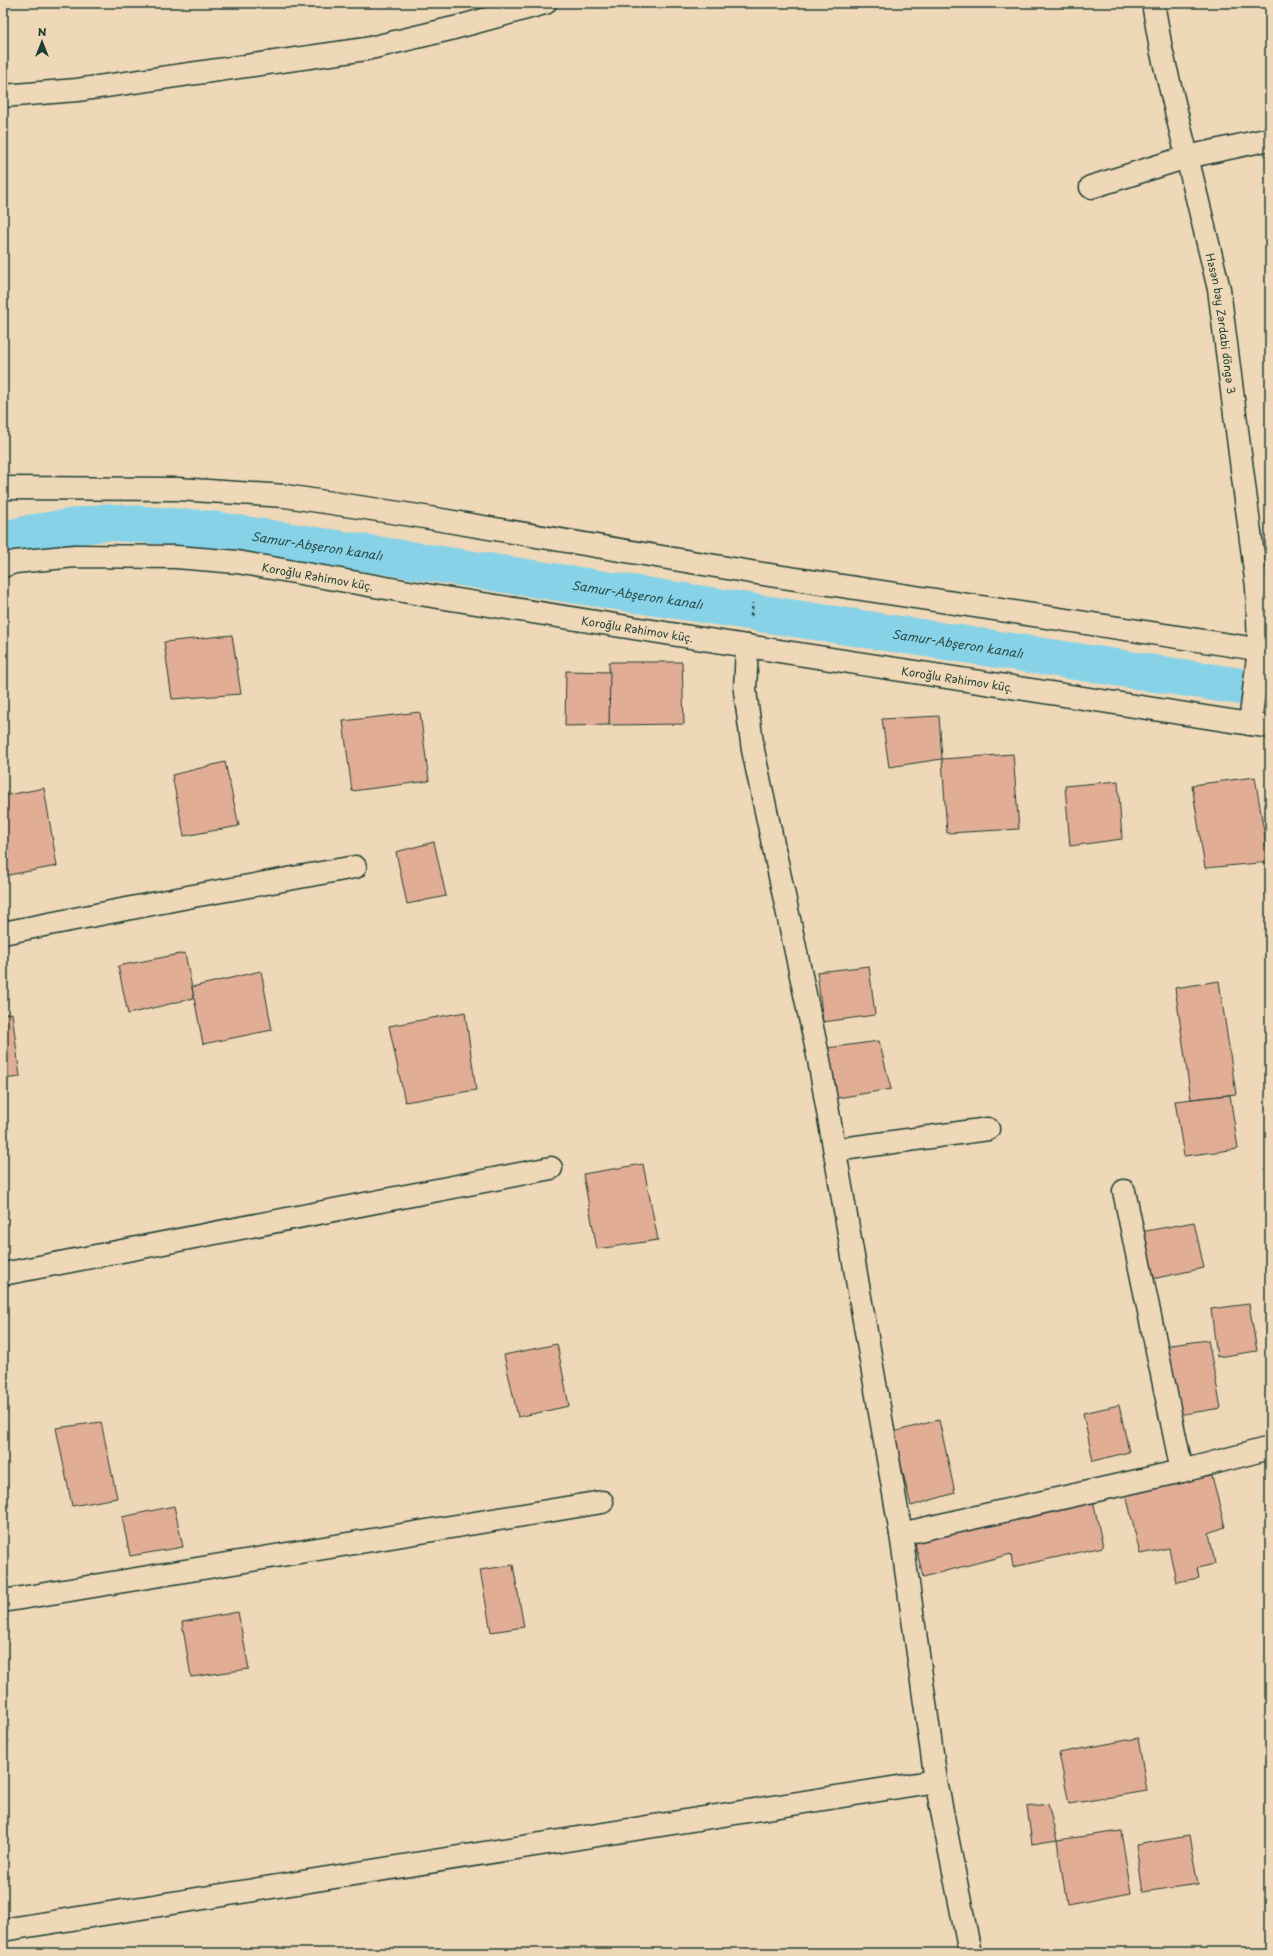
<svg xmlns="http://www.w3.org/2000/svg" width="1273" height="1956" font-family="'Playpen Sans',sans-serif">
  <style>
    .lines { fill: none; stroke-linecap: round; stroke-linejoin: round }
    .canal { stroke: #87d2e7; stroke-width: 37 }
    .building { fill: #e2ad95; stroke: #1f3d34 }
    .street-casing { stroke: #1f3d34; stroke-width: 25 }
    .path { stroke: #1f3d34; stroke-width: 2.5; stroke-dasharray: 3 3; stroke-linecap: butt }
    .street { stroke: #eed8b7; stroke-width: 22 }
    .labels { text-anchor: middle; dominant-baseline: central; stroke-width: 3; stroke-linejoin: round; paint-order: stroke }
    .street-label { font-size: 11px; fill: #1f3d34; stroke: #eed8b7 }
    .water-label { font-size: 12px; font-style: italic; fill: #294c46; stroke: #eed8b7 }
  </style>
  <rect width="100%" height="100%" fill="#eed8b7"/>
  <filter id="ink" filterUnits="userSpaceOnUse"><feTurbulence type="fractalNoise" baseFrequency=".025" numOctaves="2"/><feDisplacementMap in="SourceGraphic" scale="8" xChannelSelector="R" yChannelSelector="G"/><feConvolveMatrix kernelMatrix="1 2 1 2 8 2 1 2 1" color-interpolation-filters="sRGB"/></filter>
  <g filter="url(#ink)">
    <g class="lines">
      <!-- canal -->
      <path class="canal" id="s1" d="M3,540L31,533L106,522L208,529L1270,691"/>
    </g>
    <!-- building -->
    <g class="building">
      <polygon points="232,635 241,694 172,699 164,642"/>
      <polygon points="609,662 682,662 684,724 609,725"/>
      <polygon points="566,671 610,672 609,725 565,726"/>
      <polygon points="420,712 429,781 352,791 343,721"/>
      <polygon points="939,716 942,759 889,767 882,719"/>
      <polygon points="1013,754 1019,829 947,833 942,759"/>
      <polygon points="225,762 239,826 184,836 172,775"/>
      <polygon points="1255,777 1269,862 1205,868 1192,785"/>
      <polygon points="1118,781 1122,839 1070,846 1065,786"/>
      <polygon points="44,788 57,866 3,876 3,796"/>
      <polygon points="434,842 446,896 407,904 396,852"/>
      <polygon points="185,953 194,998 128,1014 118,966"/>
      <polygon points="869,966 875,1015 823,1022 817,972"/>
      <polygon points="261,971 272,1030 203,1044 192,987"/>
      <polygon points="1219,981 1236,1094 1191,1099 1175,988"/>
      <polygon points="465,1012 476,1090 405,1102 389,1026"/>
      <polygon points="12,1013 20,1077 3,1079 3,1014"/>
      <polygon points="879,1041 891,1089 837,1098 827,1048"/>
      <polygon points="1230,1095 1238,1149 1184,1156 1175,1101"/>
      <polygon points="643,1164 658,1240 597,1249 583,1174"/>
      <polygon points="1194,1222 1204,1268 1152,1279 1141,1232"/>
      <polygon points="1249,1304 1257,1351 1217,1357 1211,1309"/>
      <polygon points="1208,1340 1221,1408 1173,1416 1163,1346"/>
      <polygon points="557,1344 569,1406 518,1417 504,1355"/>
      <polygon points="1119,1405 1129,1452 1093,1461 1083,1413"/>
      <polygon points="939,1420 955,1493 911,1506 893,1432"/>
      <polygon points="101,1422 117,1498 72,1506 56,1428"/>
      <polygon points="1212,1476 1225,1527 1209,1533 1215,1564 1197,1568 1199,1578 1176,1582 1169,1548 1140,1554 1126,1494"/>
      <polygon points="1093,1500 1103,1547 1013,1567 1011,1554 923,1577 914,1539"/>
      <polygon points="174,1506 183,1547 130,1556 122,1517"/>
      <polygon points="513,1565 524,1627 491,1632 480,1570"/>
      <polygon points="238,1612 249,1669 191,1677 182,1622"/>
      <polygon points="1138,1738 1147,1791 1069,1804 1059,1753"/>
      <polygon points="1048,1804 1057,1840 1032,1844 1027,1807"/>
      <polygon points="1121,1831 1131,1893 1067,1905 1057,1840"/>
      <polygon points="1189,1836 1198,1884 1143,1892 1136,1845"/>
    </g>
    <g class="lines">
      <defs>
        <g id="street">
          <path id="s2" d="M1153,3L1161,49L1219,289L1257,587L1259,649L1250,724"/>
          <polyline points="3,96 77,90 366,49 454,28 545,3"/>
          <polyline points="1091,187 1187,157 1270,139"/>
          <polyline points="3,488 178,489 285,496 412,515 757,573 1270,651"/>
          <path id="s3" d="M3,566L15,562L75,556L176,557L237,562L432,596L747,646L1270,727"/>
          <polyline points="747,646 745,691 753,750 819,1060 901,1534 936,1781 970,1953"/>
          <polyline points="3,933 193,896 355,867"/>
          <polyline points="835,1150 988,1129"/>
          <polyline points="1124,1191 1182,1471"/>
          <polyline points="3,1274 551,1168"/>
          <polyline points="901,1534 1182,1471 1270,1448"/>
          <polyline points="3,1601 602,1502"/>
          <polyline points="3,1930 936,1781"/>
        </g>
      </defs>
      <!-- street casing -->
      <use href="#street" class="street-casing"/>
      <!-- path -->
      <polyline class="path" points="751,616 753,603"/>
      <!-- street -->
      <use href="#street" class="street"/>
    </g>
  </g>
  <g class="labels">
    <!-- street labels -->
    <g class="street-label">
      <text stroke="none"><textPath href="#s2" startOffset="328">Həsən bəy Zərdabi döngə 3</textPath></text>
      <text stroke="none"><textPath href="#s3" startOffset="317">Koroğlu Rəhimov küç.</textPath></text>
      <text stroke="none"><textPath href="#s3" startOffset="641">Koroğlu Rəhimov küç.</textPath></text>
      <text stroke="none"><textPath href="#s3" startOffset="965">Koroğlu Rəhimov küç.</textPath></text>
    </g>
    <!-- water labels -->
    <g class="water-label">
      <text stroke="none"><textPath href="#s1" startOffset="317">Samur-Abşeron kanalı</textPath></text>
      <text stroke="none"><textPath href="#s1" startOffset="641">Samur-Abşeron kanalı</textPath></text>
      <text stroke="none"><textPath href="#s1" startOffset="965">Samur-Abşeron kanalı</textPath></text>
    </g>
  </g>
  <!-- margin -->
  <rect width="1273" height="1956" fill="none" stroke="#eed8b7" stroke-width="16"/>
  <rect x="8" y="8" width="1257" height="1940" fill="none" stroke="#1f3d34" stroke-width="1.5" filter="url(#ink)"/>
  <!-- north arrow -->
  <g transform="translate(42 42)" stroke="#eed8b7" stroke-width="3" paint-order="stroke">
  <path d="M0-3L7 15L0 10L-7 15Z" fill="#1f3d34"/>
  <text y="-6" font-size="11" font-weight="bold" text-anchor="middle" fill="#1f3d34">N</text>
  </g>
</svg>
